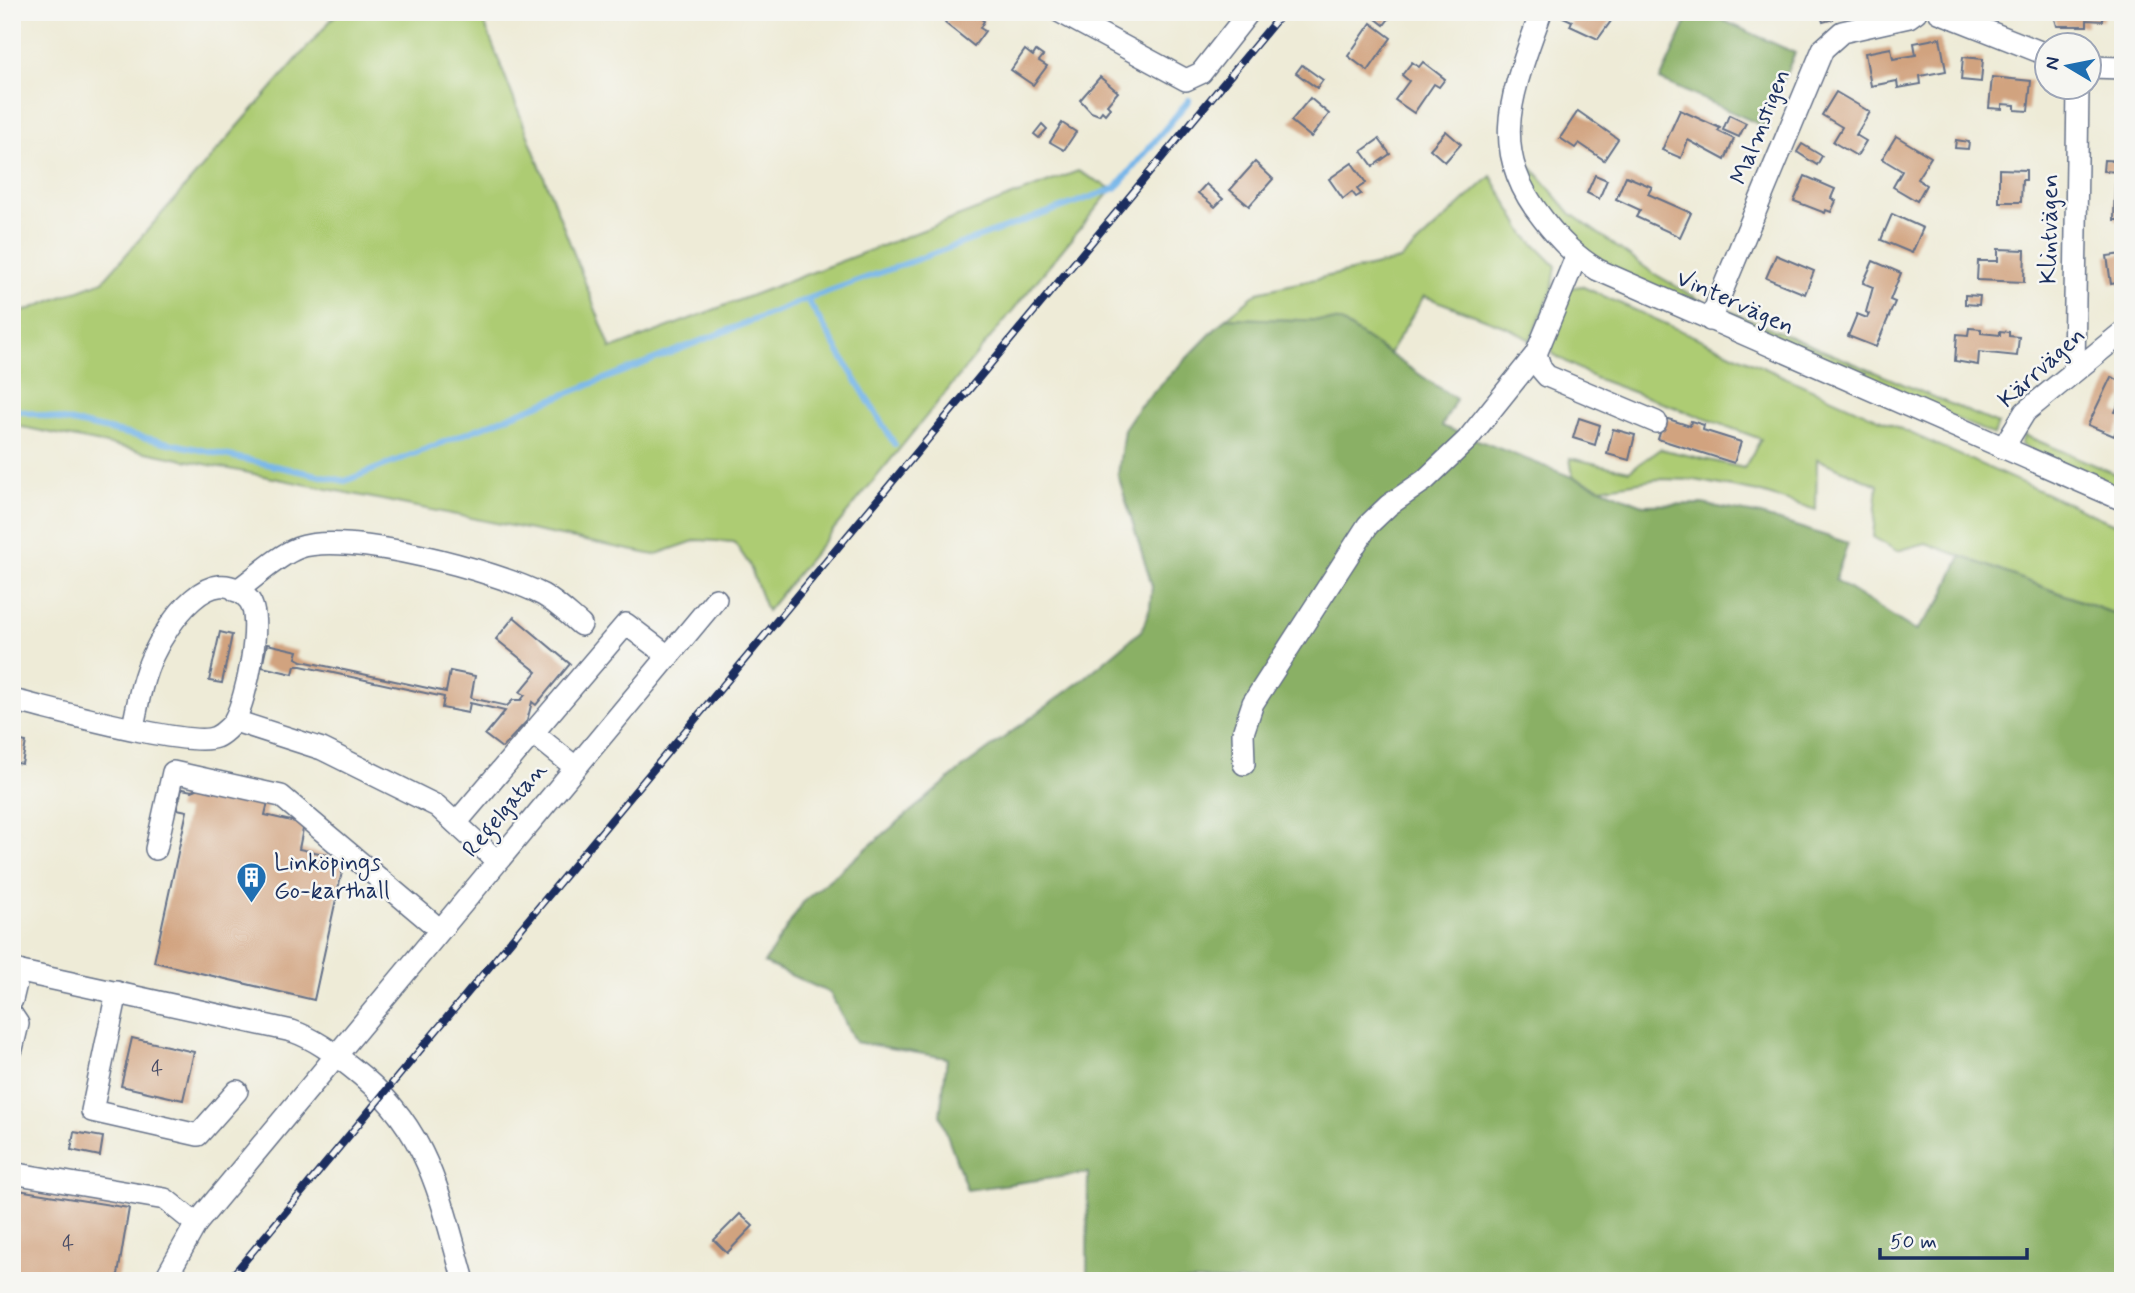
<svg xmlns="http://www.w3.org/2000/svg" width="2135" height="1293" font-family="Mynerve,sans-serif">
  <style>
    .green { fill: #adcc73; stroke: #647e68; stroke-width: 2 }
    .forest { fill: #8ab065; stroke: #527062; stroke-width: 2 }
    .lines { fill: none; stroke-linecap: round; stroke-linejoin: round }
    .stream { stroke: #75b5e9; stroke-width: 6 }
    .building { fill: #d1a37f }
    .minor-casing { stroke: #657188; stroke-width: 24 }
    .minor { stroke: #fff; stroke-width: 21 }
    .rail-casing { stroke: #1b2f5e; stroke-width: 8 }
    .rail { stroke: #f6f6f2; stroke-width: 5; stroke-dasharray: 16; stroke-linecap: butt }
    .labels { text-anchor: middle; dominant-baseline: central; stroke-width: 5; stroke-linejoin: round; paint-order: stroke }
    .number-label { font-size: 21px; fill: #484c66 }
    .street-label { font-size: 24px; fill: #1b2f5e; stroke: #f6f6f2 }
    .poi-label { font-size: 24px; fill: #1b2f5e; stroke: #f6f6f2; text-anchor: start }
  </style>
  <rect width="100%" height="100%" fill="#f6f6f2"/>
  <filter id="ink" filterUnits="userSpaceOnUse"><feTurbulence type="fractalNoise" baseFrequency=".0143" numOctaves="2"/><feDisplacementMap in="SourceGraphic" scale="14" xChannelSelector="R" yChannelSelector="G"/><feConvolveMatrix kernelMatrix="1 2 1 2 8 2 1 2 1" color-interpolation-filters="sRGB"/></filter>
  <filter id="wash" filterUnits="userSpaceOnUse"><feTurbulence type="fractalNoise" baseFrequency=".00686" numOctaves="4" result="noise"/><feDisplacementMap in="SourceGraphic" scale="28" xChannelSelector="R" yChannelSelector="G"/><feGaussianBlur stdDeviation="1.57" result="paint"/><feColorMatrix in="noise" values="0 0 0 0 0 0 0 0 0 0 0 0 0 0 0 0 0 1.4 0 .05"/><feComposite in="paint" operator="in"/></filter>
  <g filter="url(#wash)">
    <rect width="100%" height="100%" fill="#eeebd7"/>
    <!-- green -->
    <g class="green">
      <polygon points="338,12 480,12 611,349 1078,171 1112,189 767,611 749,564 734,542 697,540 654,555 12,425 12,316 103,281"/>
      <path d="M1524,158L1570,213L1653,273L1705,303L1703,312C1623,273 1553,251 1520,159Z"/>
      <polygon points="1491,176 1525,235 1556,266 1552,291 1530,340 1511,329 1424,296 1389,354 1340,321 1226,318 1258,292 1400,260"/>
      <polygon points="1581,286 2123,528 2123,617 1926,543 1897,551 1873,537 1878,485 1817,459 1816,510 1758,492 1695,480 1659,479 1601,488 1573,477 1570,458 1629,471 1660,449 1744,468 1761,439 1595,378 1553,354 1549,338 1570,288"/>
      <polygon points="1720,307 1998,424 1994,435 1718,317"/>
      <polygon points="2024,435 2123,477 2123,493 2021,445"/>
    </g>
    <!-- forest -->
    <g class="forest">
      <polygon points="1691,12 1705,12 1795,53 1763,126 1660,80"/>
      <polygon points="1226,318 1340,321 1456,399 1442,426 1643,505 1702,504 1761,515 1848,543 1835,580 1916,631 1941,601 1961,556 2123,617 2123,1281 1087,1281 1088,1173 967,1190 940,1115 947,1058 855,1042 830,993 764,963 804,901 960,770 1082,680 1142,630 1150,607 1152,586 1118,475 1124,429 1139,407"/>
    </g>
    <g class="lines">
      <!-- stream -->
      <g class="stream">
        <polyline points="807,299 895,445"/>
        <polyline points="12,409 345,481 807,299 1116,188 1189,100"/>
      </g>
    </g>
    <g id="blocks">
      <!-- building -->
      <g class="building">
        <polygon points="953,12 971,12 984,21 980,28 985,31 974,46 945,23"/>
        <polygon points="1367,12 1394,12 1384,25"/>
        <polygon points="1565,12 1610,12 1607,19 1611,21 1598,39 1570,26 1572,21 1563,17"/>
        <polygon points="1820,12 1831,12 1833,19 1823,22"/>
        <polygon points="2053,12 2103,12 2103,21 2087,20 2087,26 2057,26"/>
        <polygon points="1371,23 1391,38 1368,71 1348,56"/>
        <polygon points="1940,38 1946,71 1920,76 1921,84 1898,88 1897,81 1871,86 1865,53 1891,48 1893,59 1904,57 1916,55 1914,43"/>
        <polygon points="1025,50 1033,56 1036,51 1043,56 1039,61 1047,66 1033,85 1011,70"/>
        <polygon points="1963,57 1983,59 1981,82 1961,80"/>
        <polygon points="1412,62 1419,67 1423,62 1445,79 1439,87 1434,84 1414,113 1395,100 1409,81 1402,75"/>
        <polygon points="1302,65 1323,80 1317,88 1296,73"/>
        <polygon points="1100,77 1118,92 1107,105 1110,108 1105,114 1102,111 1099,115 1091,112 1080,100"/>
        <polygon points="1992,77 2031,81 2028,111 2015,110 2015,105 2002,104 2002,109 1989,108"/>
        <polygon points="1836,92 1870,112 1856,135 1866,141 1857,156 1833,142 1842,127 1822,115"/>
        <polygon points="2120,95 2123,95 2123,128 2119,128"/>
        <polygon points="1310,98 1329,114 1311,137 1291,121"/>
        <polygon points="1680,110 1720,128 1718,131 1734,139 1725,160 1688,140 1681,158 1662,150"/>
        <polygon points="1578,111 1618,139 1604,160 1579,143 1575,148 1560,138"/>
        <polygon points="1729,115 1746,123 1739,137 1723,130"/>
        <polygon points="1062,123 1076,132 1064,150 1050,142"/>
        <polygon points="1042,124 1047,129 1039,138 1034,134"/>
        <polygon points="1446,131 1461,144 1445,162 1430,149"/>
        <polygon points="1896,136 1931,157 1917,179 1926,185 1917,201 1893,187 1902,171 1882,159"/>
        <polygon points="1379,139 1390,154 1373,166 1362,151"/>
        <polygon points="1956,140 1969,142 1968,149 1955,148"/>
        <polygon points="1802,144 1822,156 1817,165 1797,152"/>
        <polygon points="2104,160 2122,161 2121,172 2103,171"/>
        <polygon points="1255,162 1273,179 1249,206 1230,190"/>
        <polygon points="1352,163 1366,183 1357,189 1361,194 1356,197 1352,192 1343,199 1329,179"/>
        <polygon points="1999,169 2026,170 2026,180 2022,180 2021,202 1999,202"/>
        <polygon points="1595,175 1607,180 1599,199 1587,193"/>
        <polygon points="1626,176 1652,187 1648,194 1691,213 1680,237 1636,217 1640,210 1616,199"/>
        <polygon points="1805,176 1835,189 1831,198 1836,201 1831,212 1826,210 1825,213 1794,201"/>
        <polygon points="2115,181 2123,181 2123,220 2114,220"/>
        <polygon points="1206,184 1223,199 1215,207 1198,193"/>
        <polygon points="1892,214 1923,228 1912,253 1881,240"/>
        <polygon points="1998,249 2025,250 2024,282 1977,280 1978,261 1998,261"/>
        <polygon points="2123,254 2123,282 2111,284 2107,256"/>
        <polygon points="1776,255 1814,271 1805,294 1766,278"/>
        <polygon points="1873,261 1901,273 1890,300 1895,302 1876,347 1848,336 1857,314 1867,318 1869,314 1866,312 1873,287 1863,283"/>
        <polygon points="1965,295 1980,296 1979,305 1965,304"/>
        <polygon points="1969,328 1981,329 1981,333 2000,335 2000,331 2009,332 2009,336 2019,337 2017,356 1979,352 1978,365 1955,361 1957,334 1968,335"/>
        <polygon points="2111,377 2123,382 2123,394 2115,412 2123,416 2114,436 2088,425"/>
        <polygon points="1579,418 1600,425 1595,445 1573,438"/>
        <polygon points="1665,418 1690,426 1691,421 1704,425 1703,430 1741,442 1734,463 1658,439"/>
        <polygon points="1613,429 1635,435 1629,460 1607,454"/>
        <polygon points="514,617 570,664 536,705 532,702 527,721 502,748 485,735 505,711 470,703 468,713 442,708 444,697 301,666 295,666 293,674 262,667 267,644 298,651 296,658 302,661 446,692 450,671 475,676 471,698 507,706 513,700 521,700 525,695 520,692 537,672 496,639"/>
        <polygon points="220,632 232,635 222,683 209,681"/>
        <polygon points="12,739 26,742 22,764 12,762"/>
        <polygon points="202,787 268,802 265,815 304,824 299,849 345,858 314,1000 154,962 187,811 177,809 182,789 192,791"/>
        <polygon points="132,1038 194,1052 183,1100 121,1086"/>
        <polygon points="74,1132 103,1137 100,1156 71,1150"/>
        <polygon points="12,1189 129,1208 117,1281 12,1281"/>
        <polygon points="740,1214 753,1226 727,1253 714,1240"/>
      </g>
    </g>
  </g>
  <g filter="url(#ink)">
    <use href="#blocks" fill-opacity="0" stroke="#657188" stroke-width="2"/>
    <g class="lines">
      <defs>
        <g id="minor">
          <polyline points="1060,12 1186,80 1201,73 1249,12"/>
          <path d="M1541,12C1514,90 1485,147 1543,219C1560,241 1575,256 1598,270L2123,500"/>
          <polyline points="1939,12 2048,55"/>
          <polyline points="2090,67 2123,68"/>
          <polyline points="1710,320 1823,49 1842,32 1909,17 1916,12"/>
          <polyline points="1536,354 1541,369 1547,376 1656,422"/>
          <polyline points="2074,371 2078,88"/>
          <polyline points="2003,448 2025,412 2123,332"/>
          <path d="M236,591C255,578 277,556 298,548C346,530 497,571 543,595C557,603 569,615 581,625"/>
          <path d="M12,700C47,708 191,749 216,737C221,735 233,725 235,719C246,699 264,619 249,600C212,556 167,625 153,655C142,678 138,703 133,727"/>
          <polyline points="235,721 322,749 437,806 497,861"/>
          <polyline points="533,733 575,767"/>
          <polyline points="1244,764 1243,733 1253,703 1368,525 1389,505 1425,480 1467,440 1536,354 1576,257"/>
          <polyline points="456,823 626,624 668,656"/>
          <polyline points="156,849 173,772 281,796 439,929"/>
          <path d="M12,970L292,1031C315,1039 332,1052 351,1067C428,1126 439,1193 464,1281"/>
          <polyline points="117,992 92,1111 198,1135 237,1091"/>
          <polyline points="12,1000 19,971"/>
          <polyline points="12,1015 18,1024 12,1049"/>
          <polyline points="12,1173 165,1199 196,1224 716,599"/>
          <polyline points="164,1281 196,1224"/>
        </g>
      </defs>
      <!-- minor casing -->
      <use href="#minor" class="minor-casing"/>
      <!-- minor -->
      <use href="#minor" class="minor"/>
      <defs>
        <polyline id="rail" points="228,1281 1283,12"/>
      </defs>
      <!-- rail casing -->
      <use href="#rail" class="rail-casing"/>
      <!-- rail -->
      <use href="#rail" class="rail"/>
    </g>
  </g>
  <!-- icons -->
  <defs>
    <symbol id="building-pin" viewBox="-11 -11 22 30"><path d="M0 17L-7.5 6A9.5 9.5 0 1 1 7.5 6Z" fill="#1f6fb2" stroke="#f6f6f2"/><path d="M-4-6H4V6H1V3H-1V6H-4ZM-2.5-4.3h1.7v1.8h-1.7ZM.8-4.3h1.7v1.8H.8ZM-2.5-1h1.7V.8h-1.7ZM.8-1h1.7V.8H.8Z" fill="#fff"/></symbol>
  </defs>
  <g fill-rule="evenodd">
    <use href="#building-pin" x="234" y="860" width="35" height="47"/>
  </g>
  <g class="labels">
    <!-- number labels -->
    <g class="number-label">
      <text x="157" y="1069">4</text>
      <text x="68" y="1244">4</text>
    </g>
    <!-- street labels -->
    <g class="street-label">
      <text transform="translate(1761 127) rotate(-68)">Malmstigen</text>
      <text transform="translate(2050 229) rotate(-89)">Klintvägen</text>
      <text transform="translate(1735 303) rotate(24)">Vintervägen</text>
      <text transform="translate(2042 368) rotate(-42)">Kärrvägen</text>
      <text transform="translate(505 810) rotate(-50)">Regelgatan</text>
    </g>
    <!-- poi labels -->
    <g class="poi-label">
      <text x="274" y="863">Linköpings<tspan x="274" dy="28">Go-karthall</tspan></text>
    </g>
  </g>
  <!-- margin -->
  <rect width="2135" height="1293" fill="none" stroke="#f6f6f2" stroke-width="42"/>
  <!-- north arrow -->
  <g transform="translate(2068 66) rotate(280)"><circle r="33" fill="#f6f6f2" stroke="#9ea6b7" stroke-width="2"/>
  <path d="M0-5L12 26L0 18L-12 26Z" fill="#1f6fb2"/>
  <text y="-10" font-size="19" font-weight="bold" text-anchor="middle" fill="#1b2f5e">N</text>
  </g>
  <!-- scale -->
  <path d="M1880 1248v10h147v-10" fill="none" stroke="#1b2f5e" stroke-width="3.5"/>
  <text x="1890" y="1248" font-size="21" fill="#1b2f5e" stroke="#f6f6f2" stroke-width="5" paint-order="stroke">50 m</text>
</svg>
